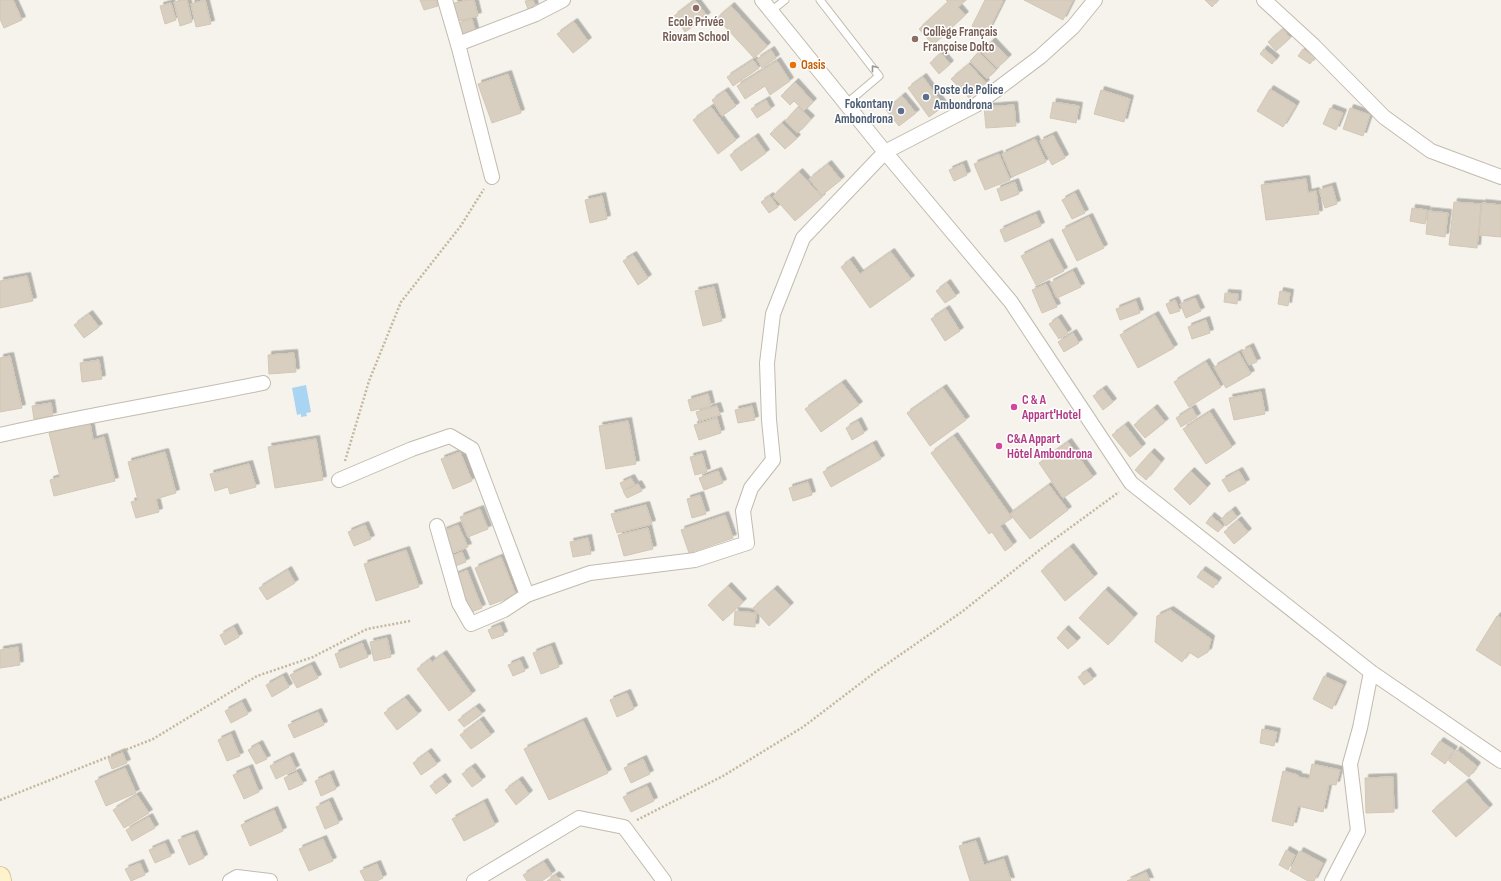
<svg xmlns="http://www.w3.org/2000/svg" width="1501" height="881" font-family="'Sofia Sans Condensed',sans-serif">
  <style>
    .water { fill: #a9d4f2 }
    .building { fill: #d8cfc1; stroke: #d3c7b4; filter: url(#shadow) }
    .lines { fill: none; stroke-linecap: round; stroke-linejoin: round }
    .lane-casing { stroke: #c2bbae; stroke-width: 9 }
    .street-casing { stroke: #c2bbae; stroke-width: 16 }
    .secondary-casing { stroke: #d6c79b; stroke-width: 22 }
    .path { stroke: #c4b79f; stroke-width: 2.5; stroke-dasharray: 2 2; stroke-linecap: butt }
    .lane { stroke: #fff; stroke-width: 7 }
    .street { stroke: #fff; stroke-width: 14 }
    .secondary { stroke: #fff3cd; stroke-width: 20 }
    .oneway { stroke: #9c9892 }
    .education-dot { fill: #8d6e63; stroke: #fff; stroke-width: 1.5 }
    .food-dot { fill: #e8710a; stroke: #fff; stroke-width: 1.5 }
    .service-dot { fill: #5c6f8a; stroke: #fff; stroke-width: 1.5 }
    .hotel-dot { fill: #d1479c; stroke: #fff; stroke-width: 1.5 }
    .labels { text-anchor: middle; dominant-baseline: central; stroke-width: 3; stroke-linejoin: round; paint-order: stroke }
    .education-label { font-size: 13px; font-weight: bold; fill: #785e54; stroke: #fff }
    .food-label { font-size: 13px; font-weight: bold; fill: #c56008; stroke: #fff; text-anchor: start }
    .service-label { font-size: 13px; font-weight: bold; fill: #4e5e75; stroke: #fff; text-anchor: start }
    .hotel-label { font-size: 13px; font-weight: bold; fill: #b23c85; stroke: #fff; text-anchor: start }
  </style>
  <defs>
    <filter id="shadow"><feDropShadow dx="3.5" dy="-3.5" stdDeviation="0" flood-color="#0004"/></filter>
  </defs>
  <rect width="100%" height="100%" fill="#f6f3ec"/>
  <!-- water -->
  <polygon class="water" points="306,385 311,412 306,413 307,416 301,417 301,414 297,415 292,388"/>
  <!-- building -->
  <g class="building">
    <polygon points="0,0 13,0 22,20 4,28 0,19"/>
    <polygon points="183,0 187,0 192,22 180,26 174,2"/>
    <polygon points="205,0 211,24 196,27 191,4"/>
    <polygon points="420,0 436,0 438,6 424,10"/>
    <polygon points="469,0 474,0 478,16 458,21 454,3"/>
    <polygon points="533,0 535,7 528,9 525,1"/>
    <polygon points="695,0 707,16 685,32 674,16"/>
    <polygon points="946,0 966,0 958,7 965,15 933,45 919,29 948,2"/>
    <polygon points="985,0 1000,0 1003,1 987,33 972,26"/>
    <polygon points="1024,0 1073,0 1063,20"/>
    <polygon points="1205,0 1218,0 1212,7"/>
    <polygon points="171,3 176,20 165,24 160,6"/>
    <polygon points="731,6 767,46 754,58 717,18"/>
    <polygon points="472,19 476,34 462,38 458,23"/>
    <polygon points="574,22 588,41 573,53 557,34"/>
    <polygon points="1283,29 1290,38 1276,51 1268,42"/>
    <polygon points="992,41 1008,58 997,68 981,51"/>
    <polygon points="1264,49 1276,59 1272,64 1260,54"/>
    <polygon points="1303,49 1315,57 1310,64 1298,56"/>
    <polygon points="771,50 776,58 762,68 757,59"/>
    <polygon points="979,52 996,70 987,79 970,61"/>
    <polygon points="941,53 950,64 939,74 930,63"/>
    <polygon points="753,60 759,68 733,86 727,77"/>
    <polygon points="777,61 790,81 770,95 765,86 745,99 737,86"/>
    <polygon points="969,64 986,83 969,98 951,79"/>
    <polygon points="508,74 521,113 492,123 478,84"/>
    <polygon points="923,77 944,106 929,117 908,88"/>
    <polygon points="795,82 813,102 804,111 794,101 790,105 781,96"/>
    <polygon points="1270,89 1296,105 1283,127 1257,111"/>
    <polygon points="1101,90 1130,99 1124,122 1094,114"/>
    <polygon points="725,91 736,106 722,116 712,100"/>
    <polygon points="902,96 916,113 899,126 886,110"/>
    <polygon points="766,100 771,109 757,118 751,109"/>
    <polygon points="1053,102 1079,106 1076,123 1050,118"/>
    <polygon points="1014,105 1016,126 986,128 984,107"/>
    <polygon points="711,107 736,140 718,154 693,120"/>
    <polygon points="798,107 811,119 798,133 785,121"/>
    <polygon points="1330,108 1343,113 1336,130 1323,124"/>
    <polygon points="1350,108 1370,115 1363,136 1343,129"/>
    <polygon points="782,123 797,138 785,149 770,134"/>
    <polygon points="1053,135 1065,158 1052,165 1040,141"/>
    <polygon points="755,137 766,153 741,171 730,155"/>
    <polygon points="1035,139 1046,162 1012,177 1002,154"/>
    <polygon points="999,154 1010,180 985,190 974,164"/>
    <polygon points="828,164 841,180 822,195 809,179"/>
    <polygon points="963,164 967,175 954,181 949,170"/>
    <polygon points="799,172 822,197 795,221 773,196"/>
    <polygon points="1306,179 1308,193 1316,191 1319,214 1266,220 1261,185"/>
    <polygon points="1015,182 1019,194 1001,201 997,189"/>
    <polygon points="1332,186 1337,204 1325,208 1319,190"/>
    <polygon points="1075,193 1085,213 1072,219 1062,200"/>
    <polygon points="602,196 607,219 590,223 585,200"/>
    <polygon points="770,196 778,207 769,213 761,202"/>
    <polygon points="1454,202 1481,204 1477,248 1449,245"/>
    <polygon points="1482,203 1501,205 1501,237 1479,235"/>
    <polygon points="1412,208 1427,210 1425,224 1410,221"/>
    <polygon points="1428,211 1448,213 1445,237 1426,234"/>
    <polygon points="1036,214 1041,226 1005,242 1000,230"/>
    <polygon points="1089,217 1104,248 1077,261 1062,230"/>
    <polygon points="1049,242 1064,271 1036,285 1021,256"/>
    <polygon points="891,252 911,279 870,308 841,267 850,260 860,274"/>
    <polygon points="633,255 648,278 638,285 623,261"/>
    <polygon points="1073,271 1081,287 1057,298 1050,283"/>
    <polygon points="27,276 33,301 0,308 0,281"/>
    <polygon points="947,283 956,296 945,303 936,291"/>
    <polygon points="1046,284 1057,307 1042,313 1032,290"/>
    <polygon points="714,287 722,321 703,326 695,291"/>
    <polygon points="1280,291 1290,293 1288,306 1278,304"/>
    <polygon points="1225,293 1238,294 1237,304 1224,302"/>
    <polygon points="1195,298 1201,311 1186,318 1180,304"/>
    <polygon points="1175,300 1180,311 1170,314 1166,304"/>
    <polygon points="1136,301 1140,313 1120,320 1116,309"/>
    <polygon points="946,309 960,331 945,341 931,319"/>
    <polygon points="89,314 99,327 84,338 74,325"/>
    <polygon points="1155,315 1174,348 1138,368 1120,335"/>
    <polygon points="1058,318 1068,333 1059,339 1049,324"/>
    <polygon points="1206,320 1210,333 1192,339 1188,327"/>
    <polygon points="1073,333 1079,343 1064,352 1058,342"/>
    <polygon points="1250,347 1257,362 1249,365 1242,351"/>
    <polygon points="294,353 296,372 269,374 268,355"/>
    <polygon points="1239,353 1251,374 1226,388 1214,367"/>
    <polygon points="10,356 22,408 0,412 0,358"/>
    <polygon points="99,360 102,379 82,382 80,363"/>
    <polygon points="1206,362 1221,387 1189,407 1174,382"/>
    <polygon points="842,383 859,405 821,432 805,409"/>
    <polygon points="943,388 966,420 930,446 907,413"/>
    <polygon points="1103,389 1113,402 1103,410 1093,396"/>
    <polygon points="1261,392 1265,414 1234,420 1229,398"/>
    <polygon points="708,394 711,406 691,411 688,400"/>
    <polygon points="51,403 53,416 34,419 32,406"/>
    <polygon points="717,406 720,415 699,421 696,412"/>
    <polygon points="752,406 755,420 738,423 735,410"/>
    <polygon points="1154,408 1165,422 1145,438 1134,425"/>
    <polygon points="1192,408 1197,417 1181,427 1176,418"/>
    <polygon points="1210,412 1232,447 1206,464 1183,429"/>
    <polygon points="717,418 721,433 699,440 694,425"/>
    <polygon points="628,421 636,464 606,469 599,426"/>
    <polygon points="858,421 864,433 852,440 846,428"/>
    <polygon points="90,423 93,440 104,437 115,481 54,496 50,480 60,477 49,433"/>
    <polygon points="1125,425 1142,447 1130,457 1112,435"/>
    <polygon points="954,436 1012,518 1000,526 1013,545 1005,551 992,532 989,534 931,453"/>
    <polygon points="316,439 323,480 275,488 268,447"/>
    <polygon points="1068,442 1093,477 1063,498 1039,463"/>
    <polygon points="873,444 881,459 831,487 823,472"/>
    <polygon points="165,452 176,493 156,499 159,512 136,518 131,502 138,500 128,462"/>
    <polygon points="460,452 472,481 453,489 441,459"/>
    <polygon points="1151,452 1161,462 1146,480 1135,470"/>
    <polygon points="702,454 707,472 695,475 690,457"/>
    <polygon points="249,464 256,487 230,494 228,487 215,491 210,474"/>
    <polygon points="718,471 723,483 704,490 699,478"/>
    <polygon points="1191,471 1207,487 1190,505 1174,489"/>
    <polygon points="1239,471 1246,483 1229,492 1222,480"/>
    <polygon points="631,478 635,485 623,490 620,483"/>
    <polygon points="808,482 812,495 793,501 789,488"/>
    <polygon points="638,484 642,491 627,498 623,491"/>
    <polygon points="1049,485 1068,510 1030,539 1010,514"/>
    <polygon points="700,495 706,514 692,518 687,499"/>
    <polygon points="646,505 652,524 617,533 611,514"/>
    <polygon points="480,509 488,529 468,537 460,517"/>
    <polygon points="1232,510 1237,517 1226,526 1221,519"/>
    <polygon points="725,515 733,538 689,553 681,530"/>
    <polygon points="1211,516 1223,526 1218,532 1206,523"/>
    <polygon points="1238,520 1248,532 1234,544 1224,532"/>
    <polygon points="365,525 371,539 354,546 348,532"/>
    <polygon points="458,525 468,547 452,553 443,531"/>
    <polygon points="648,528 653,549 624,556 618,535"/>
    <polygon points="588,538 591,554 573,557 570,542"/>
    <polygon points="1070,547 1094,577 1065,601 1041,571"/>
    <polygon points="406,550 419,587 376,601 364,564"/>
    <polygon points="462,552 466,562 453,567 449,557"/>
    <polygon points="501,557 516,595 490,605 475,568"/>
    <polygon points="288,570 295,583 267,600 259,588"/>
    <polygon points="467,570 482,608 469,613 453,576"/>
    <polygon points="1202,570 1218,581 1213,588 1197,577"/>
    <polygon points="728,586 743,602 723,621 708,605"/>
    <polygon points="774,589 790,606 769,626 753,608"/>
    <polygon points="1105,590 1134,617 1108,645 1079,618"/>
    <polygon points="1170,610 1211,639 1208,652 1198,658 1189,652 1182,662 1155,642 1157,616"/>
    <polygon points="735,611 756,613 755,627 734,625"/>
    <polygon points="1497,616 1501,618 1501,666 1476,650"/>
    <polygon points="500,625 504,635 492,639 488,630"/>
    <polygon points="234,627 239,637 225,645 220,635"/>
    <polygon points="1065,629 1077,641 1068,649 1057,638"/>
    <polygon points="387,638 391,657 374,661 370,642"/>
    <polygon points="362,643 368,657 340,668 335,654"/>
    <polygon points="551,646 559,667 541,674 533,653"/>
    <polygon points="18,647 20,665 0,668 0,650"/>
    <polygon points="443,654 472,694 449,711 417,669 430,659 432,662"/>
    <polygon points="520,660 525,671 513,676 508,665"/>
    <polygon points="311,665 318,678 297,688 290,675"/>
    <polygon points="1087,671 1093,679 1084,685 1078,677"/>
    <polygon points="283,676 289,687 272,697 266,685"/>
    <polygon points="1324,676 1343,685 1332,709 1313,699"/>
    <polygon points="627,693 634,709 617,717 610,700"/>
    <polygon points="405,698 418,714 397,730 384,713"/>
    <polygon points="242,702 248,714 231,723 225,711"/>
    <polygon points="476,707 482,714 464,727 458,720"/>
    <polygon points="318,712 324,725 294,738 288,725"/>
    <polygon points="480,720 491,735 471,749 460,735"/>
    <polygon points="583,721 608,773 549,800 524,749"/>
    <polygon points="1262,729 1277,732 1274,746 1260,743"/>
    <polygon points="231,734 240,756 227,761 218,740"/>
    <polygon points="1440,741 1454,750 1445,764 1431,754"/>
    <polygon points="259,744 267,759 256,764 248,750"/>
    <polygon points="1457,750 1477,766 1469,777 1449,761"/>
    <polygon points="122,752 127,763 112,769 108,758"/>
    <polygon points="428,752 437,764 421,775 413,763"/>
    <polygon points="290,756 296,769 276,779 270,766"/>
    <polygon points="643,759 650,774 631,783 624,768"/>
    <polygon points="1312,764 1340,770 1336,785 1329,784 1323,812 1298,806 1293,826 1272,821 1283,771 1298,775 1298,777 1309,779"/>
    <polygon points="472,767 482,780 472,787 462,774"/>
    <polygon points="125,768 136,793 106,806 95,781"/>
    <polygon points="249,768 259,792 244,799 233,775"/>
    <polygon points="297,772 303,784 289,790 284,778"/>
    <polygon points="330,774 336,789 321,796 315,781"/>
    <polygon points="442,777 448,785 436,794 430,786"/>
    <polygon points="1393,777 1394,812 1366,813 1365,778"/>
    <polygon points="519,780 529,794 516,805 505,790"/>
    <polygon points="1466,782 1489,808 1456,837 1432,811"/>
    <polygon points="647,786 654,801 631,812 623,797"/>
    <polygon points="137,795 149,813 124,828 113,810"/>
    <polygon points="329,801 339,823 325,829 316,807"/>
    <polygon points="484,802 495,825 464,841 452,819"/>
    <polygon points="274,810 283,831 250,846 241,825"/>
    <polygon points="149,817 155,828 132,841 126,830"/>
    <polygon points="194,834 204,858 189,865 178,840"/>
    <polygon points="323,839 333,861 309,871 299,849"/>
    <polygon points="976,841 984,865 1004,859 1011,881 970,881 959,846"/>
    <polygon points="165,843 171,856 155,863 149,850"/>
    <polygon points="1286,850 1295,855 1288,870 1279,865"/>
    <polygon points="1300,851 1323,863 1314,881 1308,881 1290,871"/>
    <polygon points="544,862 552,874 542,881 527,881 523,875"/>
    <polygon points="140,863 145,875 131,881 125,869"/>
    <polygon points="377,864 383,878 377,881 365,881 360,871"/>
    <polygon points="1146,872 1150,881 1127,881"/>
    <polygon points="556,875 561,881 547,881"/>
  </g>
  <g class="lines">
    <defs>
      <g id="lane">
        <polyline points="820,0 879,76 846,104"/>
        <polyline points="771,11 785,0"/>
      </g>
      <g id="street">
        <polyline points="445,0 459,48 492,177"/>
        <polyline points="762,0 885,152 1011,302 1131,483 1371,672 1501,761"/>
        <polyline points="1264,0 1314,46 1384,117 1431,151 1501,177"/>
        <polyline points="458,44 536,14 563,0"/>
        <path d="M0,435C87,415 176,401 263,383"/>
        <polyline points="339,480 412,449 450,436 472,449 527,595"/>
        <polyline points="437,526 459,603 471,624 504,610 527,595 590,573 695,560 747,543 743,511 751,488 773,460 769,420 767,363 773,314 803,238 885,152 976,105 1040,57 1073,27 1095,0"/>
        <polyline points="230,881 237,877 270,881"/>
        <polyline points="474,881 579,818 624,827 664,881"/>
        <polyline points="1332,881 1358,831 1350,764 1360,728 1371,672"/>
      </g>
      <polyline id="secondary" points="0,877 1,881"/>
    </defs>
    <!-- lane casing -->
    <use href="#lane" class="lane-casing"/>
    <!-- street casing -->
    <use href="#street" class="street-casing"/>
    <!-- secondary casing -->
    <use href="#secondary" class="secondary-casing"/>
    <!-- path -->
    <g class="path">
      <polyline points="345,461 369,381 401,302 460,227 484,189"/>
      <polyline points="0,800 153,739 257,676 313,657 367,629 410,621"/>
      <polyline points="637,820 723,776 803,727 874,673 963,611 1041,549 1119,492"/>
    </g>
    <!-- lane -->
    <use href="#lane" class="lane"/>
    <!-- street -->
    <use href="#street" class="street"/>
    <!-- secondary -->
    <use href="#secondary" class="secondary"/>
  </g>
  <!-- one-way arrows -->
  <defs><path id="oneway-chevron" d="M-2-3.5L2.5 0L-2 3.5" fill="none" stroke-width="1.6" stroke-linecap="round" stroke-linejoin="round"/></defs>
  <use class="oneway" href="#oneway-chevron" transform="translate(874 68) rotate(-128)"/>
  <!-- markers -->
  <g class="education-dot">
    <circle cx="696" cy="8" r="4"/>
    <circle cx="915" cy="39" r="4"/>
  </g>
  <circle class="food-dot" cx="793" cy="65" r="4"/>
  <g class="service-dot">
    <circle cx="926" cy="97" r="4"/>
    <circle cx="901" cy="111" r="4"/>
  </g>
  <g class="hotel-dot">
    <circle cx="1014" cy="407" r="4"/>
    <circle cx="999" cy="446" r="4"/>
  </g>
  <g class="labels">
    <!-- education labels -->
    <g class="education-label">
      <text x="696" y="22">Ecole Privée<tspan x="696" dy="15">Riovam School</tspan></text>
      <text x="923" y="32" text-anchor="start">Collège Français<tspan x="923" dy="15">Françoise Dolto</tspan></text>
    </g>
    <!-- food labels -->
    <g class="food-label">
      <text x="801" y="65">Oasis</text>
    </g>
    <!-- service labels -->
    <g class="service-label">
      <text x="934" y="90">Poste de Police<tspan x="934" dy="15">Ambondrona</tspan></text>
      <text x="893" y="104" text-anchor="end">Fokontany<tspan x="893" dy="15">Ambondrona</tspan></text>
    </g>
    <!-- hotel labels -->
    <g class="hotel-label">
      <text x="1022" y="400">C &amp; A<tspan x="1022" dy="15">Appart'Hotel</tspan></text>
      <text x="1007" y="439">C&amp;A Appart<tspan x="1007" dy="15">Hôtel Ambondrona</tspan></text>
    </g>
  </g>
</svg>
